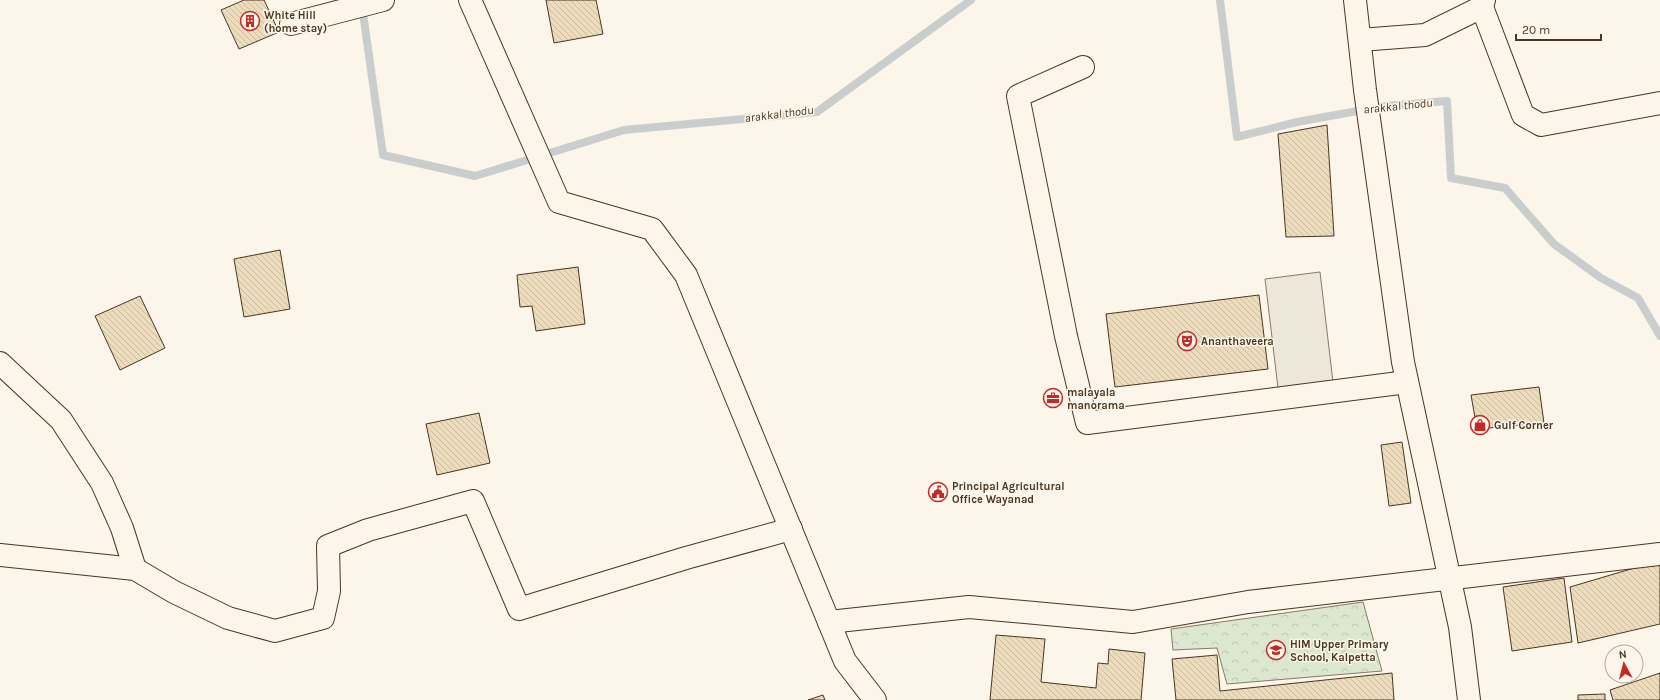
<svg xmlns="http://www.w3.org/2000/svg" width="1660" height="700" font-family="Karla,sans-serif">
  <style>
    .park { fill: url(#park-crowns); stroke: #887966 }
    .parking { fill: #ede7d9; stroke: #887966 }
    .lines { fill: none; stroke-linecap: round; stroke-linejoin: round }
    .stream { stroke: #c9cecd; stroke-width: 8 }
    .building { fill: url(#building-back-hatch); stroke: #4a3520 }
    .minor-casing { stroke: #4a3520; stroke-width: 24 }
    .major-casing { stroke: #4a3520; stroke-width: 24 }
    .minor { stroke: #fbf6e9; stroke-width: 22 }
    .major { stroke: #fbf6e9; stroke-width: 22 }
    .labels { text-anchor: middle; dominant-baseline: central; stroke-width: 3; stroke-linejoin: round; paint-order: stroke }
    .poi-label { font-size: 11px; font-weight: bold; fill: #4a3520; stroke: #fbf6e9; text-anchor: start }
    .water-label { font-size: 12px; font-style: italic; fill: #4a3520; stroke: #fbf6e9 }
  </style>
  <defs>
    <pattern id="park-crowns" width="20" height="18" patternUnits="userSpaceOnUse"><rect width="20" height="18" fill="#dce7d0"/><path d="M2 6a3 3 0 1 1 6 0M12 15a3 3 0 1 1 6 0" fill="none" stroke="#bec7b2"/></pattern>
    <pattern id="building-back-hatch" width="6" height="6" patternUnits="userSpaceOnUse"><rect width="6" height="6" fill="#ecdcbc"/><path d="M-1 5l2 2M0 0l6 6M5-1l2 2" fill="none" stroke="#ccbda1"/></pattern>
  </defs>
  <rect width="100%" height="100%" fill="#fbf6e9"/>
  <!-- park -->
  <polygon class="park" points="1363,602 1382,671 1227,684 1217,648 1173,650 1171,629"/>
  <!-- parking -->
  <polygon class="parking" points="1320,272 1333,382 1278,388 1265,279"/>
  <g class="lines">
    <!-- stream -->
    <g class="stream">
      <polyline points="1220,0 1237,137 1297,122 1385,106 1447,101 1451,178 1505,188 1554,244 1601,278 1638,298 1660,336"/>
      <polyline points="362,6 383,155 475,176 624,130 817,112 971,0"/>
    </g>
  </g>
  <!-- building -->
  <g class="building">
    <polygon points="244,0 264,0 279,32 239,49 221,10"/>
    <polygon points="546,0 596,0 603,34 554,43"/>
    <polygon points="1327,125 1334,236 1286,237 1278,134"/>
    <polygon points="280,250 290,309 244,317 234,259"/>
    <polygon points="578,267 585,324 536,331 532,306 520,307 517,275"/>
    <polygon points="1259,295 1268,369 1115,387 1106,314"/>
    <polygon points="140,296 165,348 120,370 95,316"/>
    <polygon points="1539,387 1544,423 1477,429 1471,395"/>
    <polygon points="479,413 490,463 437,475 426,424"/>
    <polygon points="1402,442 1411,503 1389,506 1381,445"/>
    <polygon points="1660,564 1660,624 1578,643 1570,587 1641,566"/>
    <polygon points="1564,578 1572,642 1512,651 1503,587"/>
    <polygon points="996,635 1045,639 1041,682 1096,688 1098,663 1108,664 1109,649 1145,653 1141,700 990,700"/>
    <polygon points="1217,655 1220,691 1392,673 1394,700 1176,700 1172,659"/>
    <polygon points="1660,673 1660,700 1613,700 1610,690"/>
    <polygon points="1605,694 1605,700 1578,700 1578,695"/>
    <polygon points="823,695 825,700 808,700"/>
  </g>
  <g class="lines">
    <defs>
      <g id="minor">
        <polyline points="470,0 559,202 652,229 686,275 845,661 875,700"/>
        <polyline points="1482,7 1523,115 1541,125 1660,103"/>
        <polyline points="291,24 383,0"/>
        <polyline points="1360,40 1425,35 1482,7 1484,0"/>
        <polyline points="1083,67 1018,96 1066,336 1087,423 1407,382"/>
        <polyline points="0,363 61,420 102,483 122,528 135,569"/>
        <polyline points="0,555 135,569 174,592 228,618 275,631 323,618 329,591 328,546 368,530 473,501 519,609 686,558 791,529"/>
        <polyline points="829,622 969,607 1133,622 1248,602 1660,554"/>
      </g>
      <polyline id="major" points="1355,0 1365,90 1403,362 1460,627 1469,700"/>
    </defs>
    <!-- minor casing -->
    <use href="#minor" class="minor-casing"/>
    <!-- major casing -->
    <use href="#major" class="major-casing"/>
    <!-- minor -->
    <use href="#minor" class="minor"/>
    <!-- major -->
    <use href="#major" class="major"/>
  </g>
  <!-- icons -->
  <defs>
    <symbol id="building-ring" viewBox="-11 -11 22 22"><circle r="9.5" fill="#fbf6e9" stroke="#c62828" stroke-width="1.5"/><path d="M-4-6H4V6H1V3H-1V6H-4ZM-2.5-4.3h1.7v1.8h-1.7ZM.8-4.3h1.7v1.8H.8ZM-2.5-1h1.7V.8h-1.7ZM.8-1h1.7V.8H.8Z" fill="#c62828"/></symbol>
    <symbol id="theatre-ring" viewBox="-11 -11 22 22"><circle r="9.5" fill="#fbf6e9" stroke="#c62828" stroke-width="1.5"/><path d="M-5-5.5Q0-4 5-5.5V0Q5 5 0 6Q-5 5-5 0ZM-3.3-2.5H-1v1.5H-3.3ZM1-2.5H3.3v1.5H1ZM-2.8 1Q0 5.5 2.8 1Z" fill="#c62828"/></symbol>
    <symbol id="office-ring" viewBox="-11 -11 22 22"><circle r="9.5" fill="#fbf6e9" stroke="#c62828" stroke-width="1.5"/><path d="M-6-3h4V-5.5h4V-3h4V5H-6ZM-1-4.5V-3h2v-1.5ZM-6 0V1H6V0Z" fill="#c62828"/></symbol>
    <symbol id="shop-ring" viewBox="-11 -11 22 22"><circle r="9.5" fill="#fbf6e9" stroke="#c62828" stroke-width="1.5"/><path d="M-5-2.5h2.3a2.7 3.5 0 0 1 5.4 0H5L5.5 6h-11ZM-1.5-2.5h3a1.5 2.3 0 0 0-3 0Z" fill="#c62828"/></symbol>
    <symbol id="civic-ring" viewBox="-11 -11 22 22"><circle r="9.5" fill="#fbf6e9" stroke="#c62828" stroke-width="1.5"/><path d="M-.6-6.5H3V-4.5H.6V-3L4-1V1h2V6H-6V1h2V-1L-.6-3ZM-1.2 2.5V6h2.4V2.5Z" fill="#c62828"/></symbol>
    <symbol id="school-ring" viewBox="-11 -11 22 22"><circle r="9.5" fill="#fbf6e9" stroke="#c62828" stroke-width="1.5"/><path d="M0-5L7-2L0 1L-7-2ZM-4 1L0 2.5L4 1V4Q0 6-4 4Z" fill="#c62828"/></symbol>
  </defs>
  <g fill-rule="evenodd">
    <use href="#building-ring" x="239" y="10" width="22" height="22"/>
    <use href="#theatre-ring" x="1176" y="330" width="22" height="22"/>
    <use href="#office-ring" x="1042" y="387" width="22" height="22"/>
    <use href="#shop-ring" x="1469" y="414" width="22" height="22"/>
    <use href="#civic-ring" x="927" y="481" width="22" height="22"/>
    <use href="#school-ring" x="1265" y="639" width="22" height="22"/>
  </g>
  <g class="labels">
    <!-- poi labels -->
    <g class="poi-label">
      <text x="264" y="15">White Hill<tspan x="264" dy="13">(home stay)</tspan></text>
      <text x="1201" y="341">Ananthaveera</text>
      <text x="1067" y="392">malayala<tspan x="1067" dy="13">manorama</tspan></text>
      <text x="1494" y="425">Gulf Corner</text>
      <text x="952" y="486">Principal Agricultural<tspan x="952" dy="13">Office Wayanad</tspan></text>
      <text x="1290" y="644">HIM Upper Primary<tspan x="1290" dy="13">School, Kalpetta</tspan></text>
    </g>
    <!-- water labels -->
    <g class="water-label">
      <text transform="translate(1398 106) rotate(-6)">arakkal thodu</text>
      <text transform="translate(779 114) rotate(-7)">arakkal thodu</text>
    </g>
  </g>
  <!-- north arrow -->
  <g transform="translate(1624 664) rotate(353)"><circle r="19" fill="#fbf6e9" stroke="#b4a999"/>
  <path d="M0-3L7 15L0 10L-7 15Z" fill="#c62828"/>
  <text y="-6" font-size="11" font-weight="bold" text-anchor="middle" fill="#4a3520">N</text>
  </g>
  <!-- scale -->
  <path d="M1516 34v6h85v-6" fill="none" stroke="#4a3520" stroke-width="2"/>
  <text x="1522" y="34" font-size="12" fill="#4a3520" stroke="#fbf6e9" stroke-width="3" paint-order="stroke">20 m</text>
</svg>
